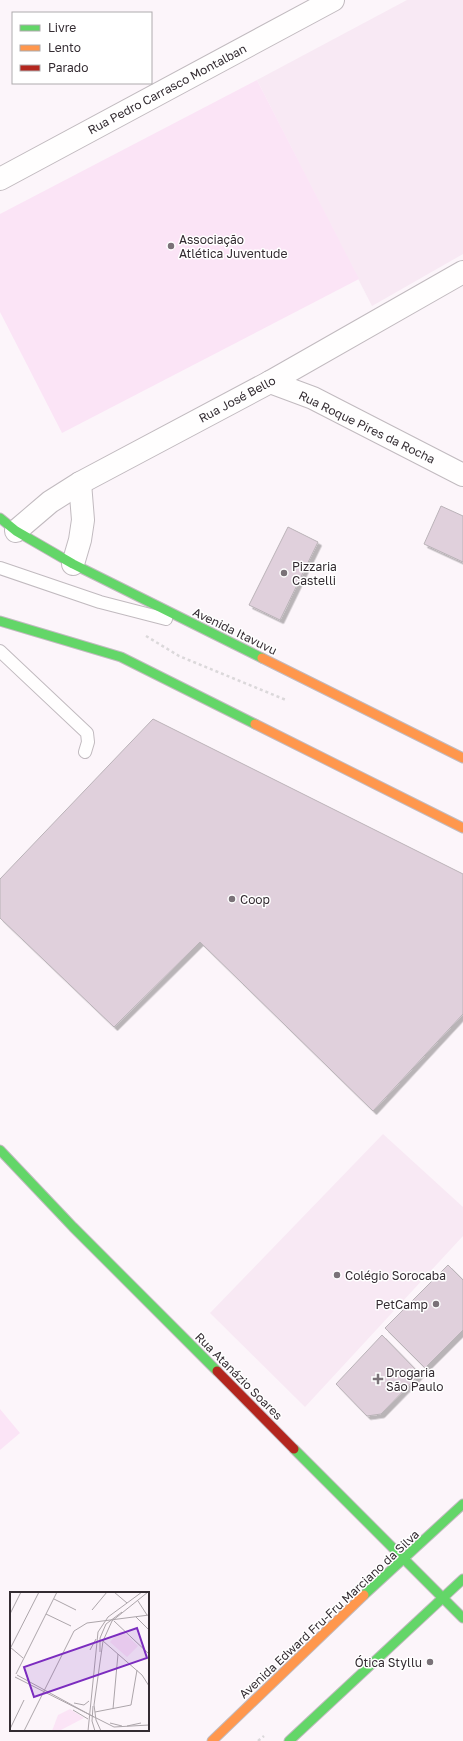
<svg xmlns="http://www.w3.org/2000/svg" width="463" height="1741" font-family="'Golos Text',sans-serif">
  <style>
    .built { fill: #f8e9f4 }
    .green { fill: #fbe4f6 }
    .building { fill: #e0d0dc; stroke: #bab3b8; filter: url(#shadow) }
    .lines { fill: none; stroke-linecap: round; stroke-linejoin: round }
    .lane-casing { stroke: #c1babf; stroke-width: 14 }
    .street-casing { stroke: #c1babf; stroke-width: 24 }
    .fast-casing { stroke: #c1babf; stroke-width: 11 }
    .slow-casing { stroke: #c1babf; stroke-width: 11 }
    .jam-casing { stroke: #c1babf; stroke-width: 11 }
    .path { stroke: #dbd8da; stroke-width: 2.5; stroke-dasharray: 3 3; stroke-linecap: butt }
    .lane { stroke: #fffefe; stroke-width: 12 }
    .street { stroke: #fffefe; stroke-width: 22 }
    .fast { stroke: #63d668; stroke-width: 9 }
    .slow { stroke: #ff974d; stroke-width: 9 }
    .jam { stroke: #b3261e; stroke-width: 9 }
    .poi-dot { fill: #7a7278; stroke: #fff; stroke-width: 1.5 }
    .labels { text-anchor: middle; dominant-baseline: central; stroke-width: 3; stroke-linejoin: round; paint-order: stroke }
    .street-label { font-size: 12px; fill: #342c32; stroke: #fff }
    .poi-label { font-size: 12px; fill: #342c32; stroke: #fff; text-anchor: start }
    .inset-road { fill: none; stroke: #aca5aa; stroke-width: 1 }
    .view { fill: #7b2cbf; fill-opacity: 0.15; stroke: #7b2cbf; stroke-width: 2 }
    .inset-edge { fill: none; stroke: #342c32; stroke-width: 2 }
  </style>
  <defs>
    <filter id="shadow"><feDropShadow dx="3.5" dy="3.5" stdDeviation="0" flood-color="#0004"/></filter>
  </defs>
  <rect width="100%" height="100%" fill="#fcf5fa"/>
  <!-- built -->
  <g class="built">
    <polygon points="407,0 463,0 463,254 372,306 257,80"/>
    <polygon points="383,1134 463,1207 463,1236 305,1407 210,1313"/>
  </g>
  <!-- green -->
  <g class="green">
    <polygon points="257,80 359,279 62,433 0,312 0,214"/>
    <polygon points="0,1409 20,1433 0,1450"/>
  </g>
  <!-- building -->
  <g class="building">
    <polygon points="441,506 463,516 463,562 424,544"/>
    <polygon points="288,527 318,542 280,620 249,605"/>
    <polygon points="153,719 463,874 463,1014 373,1111 200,942 114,1027 0,918 0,879"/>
    <polygon points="448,1265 463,1280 463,1330 425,1368 385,1328"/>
    <polygon points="382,1335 420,1374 381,1414 367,1416 336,1384"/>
  </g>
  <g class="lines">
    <defs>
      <g id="lane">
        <polyline points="0,568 100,602 166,619"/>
        <polyline points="0,651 87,733 88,742 85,752"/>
      </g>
      <g id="street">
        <polyline points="0,179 333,0"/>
        <polyline points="270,382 313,398 463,475"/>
        <polyline points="16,531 50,502 80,483 270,382 463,272"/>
        <polyline points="73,564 80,540 83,520 80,483"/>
      </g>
      <g id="fast">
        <polyline points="0,518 16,531 73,564 262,658"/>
        <polyline points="0,621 121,657 255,724"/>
        <polyline points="0,1150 73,1227 217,1371"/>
        <polyline points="294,1449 463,1618"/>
        <polyline points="364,1595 463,1504"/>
        <polyline points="289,1741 463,1579"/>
      </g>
      <g id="slow">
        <polyline points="262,658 463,758"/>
        <polyline points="255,724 463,828"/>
        <polyline points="212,1741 364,1595"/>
      </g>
      <polyline id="jam" points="217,1371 294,1449"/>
    </defs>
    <!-- lane casing -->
    <use href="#lane" class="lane-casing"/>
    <!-- street casing -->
    <use href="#street" class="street-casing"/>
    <!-- fast casing -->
    <use href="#fast" class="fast-casing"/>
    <!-- slow casing -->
    <use href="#slow" class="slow-casing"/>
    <!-- jam casing -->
    <use href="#jam" class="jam-casing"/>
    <!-- path -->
    <g class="path">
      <polyline points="146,636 179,656 286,700"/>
      <polyline points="258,1741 264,1736"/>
    </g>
    <!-- lane -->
    <use href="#lane" class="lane"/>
    <!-- street -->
    <use href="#street" class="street"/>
    <!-- fast -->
    <use href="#fast" class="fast"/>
    <!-- slow -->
    <use href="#slow" class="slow"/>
    <!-- jam -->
    <use href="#jam" class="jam"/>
  </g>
  <!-- markers -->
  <g class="poi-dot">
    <circle cx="171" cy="246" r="4"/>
    <circle cx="284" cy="573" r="4"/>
    <circle cx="232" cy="899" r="4"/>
    <circle cx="337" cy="1275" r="4"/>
    <circle cx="436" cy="1304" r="4"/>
    <path d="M376 1373h4v4h4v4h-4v4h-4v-4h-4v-4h4z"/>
    <circle cx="430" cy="1662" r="4"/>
  </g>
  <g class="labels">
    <!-- street labels -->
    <g class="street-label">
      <text transform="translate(167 89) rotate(-28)">Rua Pedro Carrasco Montalban</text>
      <text transform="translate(237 399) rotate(-28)">Rua José Bello</text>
      <text transform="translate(367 427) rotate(26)">Rua Roque Pires da Rocha</text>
      <text transform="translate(235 631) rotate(26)">Avenida Itavuvu</text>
      <text transform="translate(239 1376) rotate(45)">Rua Atanázio Soares</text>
      <text transform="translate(329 1614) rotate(-43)">Avenida Edward Fru-Fru Marciano da Silva</text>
    </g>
    <!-- poi labels -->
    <g class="poi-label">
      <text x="179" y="239">Associação<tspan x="179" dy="14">Atlética Juventude</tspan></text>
      <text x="292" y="566">Pizzaria<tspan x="292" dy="14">Castelli</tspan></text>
      <text x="240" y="899">Coop</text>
      <text x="345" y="1275">Colégio Sorocaba</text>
      <text x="428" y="1304" text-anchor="end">PetCamp</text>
      <text x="386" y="1372">Drogaria<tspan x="386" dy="14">São Paulo</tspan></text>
      <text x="422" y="1662" text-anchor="end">Ótica Styllu</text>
    </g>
  </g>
  <!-- overview -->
  <g transform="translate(10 1592)">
    <rect width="139" height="139" fill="#fcf5fa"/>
    <path d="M111,38L128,54L117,65L100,50ZM60,117L74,126L49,139H42L48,123Z" fill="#fbe4f6"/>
    <path class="inset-road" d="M104,0L117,11M44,7L66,18M128,9L137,23M82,18L97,0M0,22L11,0M36,22L61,34M126,25L139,38M104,29L139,62M93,49L132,83L139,94M0,55L13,66M1,55L29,0M80,58L86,47M90,60V46L96,32L112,20M6,82L47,0M7,83L84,125M5,85L104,135L139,133M64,111L74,113L79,109M83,114L82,129L85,139M103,117L108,62M63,118L78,127M85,120L121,113L127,78M100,131L112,134M117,134L131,131M0,137L14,108M14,139L64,39L77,31L139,23M78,139L88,40L98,25L132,0M91,139L86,128L84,113L93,49L102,29L138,0"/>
    <path class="view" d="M127,36L137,66L24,105L14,75Z"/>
    <rect width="139" height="139" class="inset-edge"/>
  </g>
  <!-- legend -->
  <rect x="12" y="12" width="140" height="72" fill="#ffffff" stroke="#aeabad"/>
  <rect x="20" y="25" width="20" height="6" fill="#63d668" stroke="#aeabad"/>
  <text x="48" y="32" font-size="12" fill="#342c32">Livre</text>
  <rect x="20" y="45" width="20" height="6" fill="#ff974d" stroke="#aeabad"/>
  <text x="48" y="52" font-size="12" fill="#342c32">Lento</text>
  <rect x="20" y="65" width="20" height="6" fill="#b3261e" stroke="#aeabad"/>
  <text x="48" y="72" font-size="12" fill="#342c32">Parado</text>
</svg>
